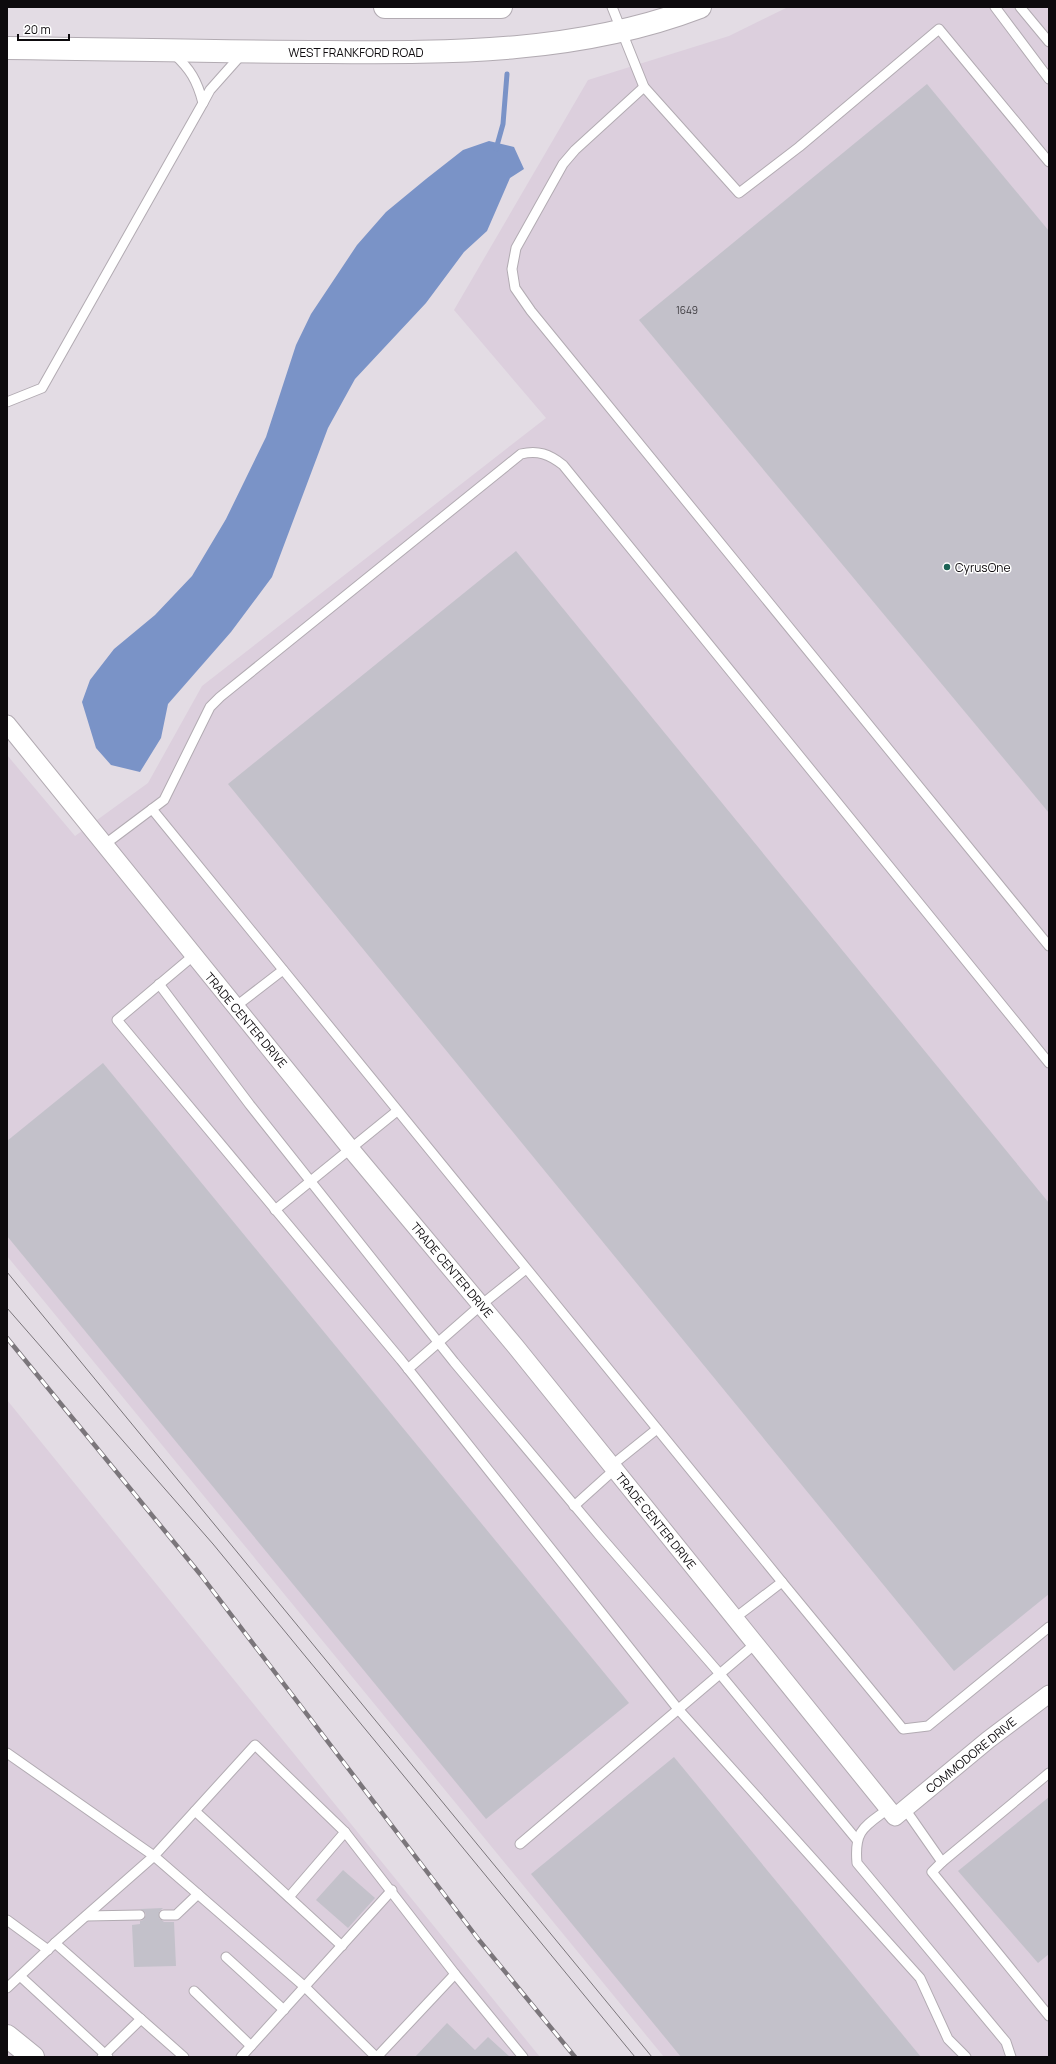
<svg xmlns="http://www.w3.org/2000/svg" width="1056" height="2064" font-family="Manrope,sans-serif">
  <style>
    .built { fill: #dccfdd }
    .water { fill: #7a93c7 }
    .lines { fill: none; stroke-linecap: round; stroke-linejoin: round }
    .stream { stroke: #7a93c7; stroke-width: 5 }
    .building { fill: #c3c1ca }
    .lane-casing { stroke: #b2abb2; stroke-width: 11 }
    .street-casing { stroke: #b2abb2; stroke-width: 19 }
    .secondary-casing { stroke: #b2abb2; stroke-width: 24 }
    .lane { stroke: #fff; stroke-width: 9 }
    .street { stroke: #fff; stroke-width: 17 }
    .secondary { stroke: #fff; stroke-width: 22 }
    .tram { stroke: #7b767b; stroke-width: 1 }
    .rail-casing { stroke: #7b767b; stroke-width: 4.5 }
    .rail { stroke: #fff; stroke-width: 3; stroke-dasharray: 9; stroke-linecap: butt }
    .poi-dot { fill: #1d6356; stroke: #fff; stroke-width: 1.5 }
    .labels { text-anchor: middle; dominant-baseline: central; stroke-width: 3; stroke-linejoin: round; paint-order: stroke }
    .number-label { font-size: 10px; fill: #3a383c }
    .street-label { font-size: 12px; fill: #0d0a0d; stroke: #fff }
    .poi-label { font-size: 12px; fill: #0d0a0d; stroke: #fff; text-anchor: start }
  </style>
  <rect width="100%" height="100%" fill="#e3dce4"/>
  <!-- built -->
  <g class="built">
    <polygon points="788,7 1049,7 1049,2057 664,2057 7,1256 7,755 75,836 148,783 202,686 546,418 454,310 588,80 729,36"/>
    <polygon points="7,1400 540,2057 7,2057"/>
  </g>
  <!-- water -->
  <polygon class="water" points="489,141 514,147 524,169 510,178 487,231 464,252 426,303 355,379 328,428 272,577 231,632 168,704 161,738 140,772 111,765 96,748 82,702 90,680 114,649 155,615 192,576 226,519 266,437 296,345 311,314 357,245 386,212 426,179 463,150"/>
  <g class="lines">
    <!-- stream -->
    <polyline class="stream" points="496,149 503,124 507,74"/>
  </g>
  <!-- building -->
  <g class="building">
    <polygon points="927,84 1049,231 1049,813 639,320"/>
    <polygon points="516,551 1049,1203 1049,1594 954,1671 228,784"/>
    <polygon points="103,1063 629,1703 486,1819 7,1236 7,1141"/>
    <polygon points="674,1757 921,2057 681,2057 531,1874"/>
    <polygon points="1049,1797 1049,1954 1038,1963 958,1871"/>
    <polygon points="343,1870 375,1898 348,1928 316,1900"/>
    <polygon points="163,1908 159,1912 159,1918 164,1922 174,1922 176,1966 134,1967 132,1925 140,1924 140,1921 143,1920 146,1915 145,1912 140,1909"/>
    <polygon points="447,2023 475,2050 488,2037 510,2057 415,2057"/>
  </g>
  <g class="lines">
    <defs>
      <g id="lane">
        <polyline points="612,7 644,87 739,193 799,147 939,29 1049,162"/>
        <polyline points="995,7 1049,79"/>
        <polyline points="1020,7 1049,42"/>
        <path d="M174,54C190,69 197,80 203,103L210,90L242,54"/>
        <polyline points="644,87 575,150 563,164 516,248 512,269 515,288 531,311 1049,946"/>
        <polyline points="7,402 42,388 203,103"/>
        <polyline points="152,809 782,1582"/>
        <path d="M104,845L164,800L210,707L220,697L521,454C538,450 549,454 563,465L1049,1063"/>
        <polyline points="193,956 117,1020 401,1360 678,1709 920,1978 948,2039 966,2057"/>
        <polyline points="159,984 250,1105 454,1362 600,1536 720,1674 857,1840"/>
        <polyline points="235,1007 283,970"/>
        <polyline points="275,1210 397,1111"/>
        <polyline points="408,1369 481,1305 526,1269"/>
        <polyline points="611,1466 657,1429"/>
        <polyline points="574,1506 614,1470"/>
        <polyline points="735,1618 782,1582 903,1729 928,1726 1049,1627"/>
        <polyline points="7,1753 154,1856 255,1745 345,1832 455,1974 523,2057"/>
        <path d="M888,1809C864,1827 854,1830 857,1863L1006,2042L1011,2057"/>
        <polyline points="905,1809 942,1862 932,1872 1049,2016"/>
        <polyline points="195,1811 342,1946"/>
        <polyline points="520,1844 755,1644"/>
        <polyline points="942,1862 1049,1773"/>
        <polyline points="289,1897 345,1832"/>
        <polyline points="164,1915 176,1915 198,1894"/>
        <polyline points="86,1916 140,1915"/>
        <polyline points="7,1920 48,1950"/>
        <polyline points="55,1943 141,2019"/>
        <polyline points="226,1957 284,2010"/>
        <polyline points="20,1976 108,2057"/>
        <polyline points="7,1988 55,1943 154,1856 305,1987 376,2057"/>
        <polyline points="194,1991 251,2046"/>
        <polyline points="102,2057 141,2019 184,2057"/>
        <polyline points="241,2057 392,1890"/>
        <polyline points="377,2057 455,1974"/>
      </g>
      <polyline id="street" points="7,724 354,1153 516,1347 895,1817 988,1740 1049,1694"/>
      <g id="secondary">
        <polyline points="385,7 501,7"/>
        <path d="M7,48C113,49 220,52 326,52C453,53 580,53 700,7"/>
        <polyline points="7,2036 33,2057"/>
      </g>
    </defs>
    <!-- lane casing -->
    <use href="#lane" class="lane-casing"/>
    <!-- street casing -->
    <use href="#street" class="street-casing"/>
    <!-- secondary casing -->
    <use href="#secondary" class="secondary-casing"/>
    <!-- lane -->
    <use href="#lane" class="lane"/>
    <!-- street -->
    <use href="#street" class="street"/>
    <!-- secondary -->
    <use href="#secondary" class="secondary"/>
    <!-- tram -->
    <g class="tram">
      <polyline points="7,1272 652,2057"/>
      <polyline points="7,1308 213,1544 635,2057"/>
    </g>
    <defs>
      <polyline id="rail" points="7,1338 200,1574 479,1940 575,2057"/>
    </defs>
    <!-- rail casing -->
    <use href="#rail" class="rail-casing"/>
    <!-- rail -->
    <use href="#rail" class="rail"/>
  </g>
  <!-- markers -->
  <circle class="poi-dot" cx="947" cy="567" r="4"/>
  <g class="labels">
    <!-- number labels -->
    <g class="number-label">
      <text x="687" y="310">1649</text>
    </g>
    <!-- street labels -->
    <g class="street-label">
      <text x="356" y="52">WEST FRANKFORD ROAD</text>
      <text transform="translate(246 1020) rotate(50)">TRADE CENTER DRIVE</text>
      <text transform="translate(452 1270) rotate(50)">TRADE CENTER DRIVE</text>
      <text transform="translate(656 1521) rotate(51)">TRADE CENTER DRIVE</text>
      <text transform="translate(971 1755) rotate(-39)">COMMODORE DRIVE</text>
    </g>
    <!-- poi labels -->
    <g class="poi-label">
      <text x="955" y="567">CyrusOne</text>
    </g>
  </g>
  <!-- border -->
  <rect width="1056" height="2064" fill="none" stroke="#0d0a0d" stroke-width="16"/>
  <!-- scale -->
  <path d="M18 34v6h51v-6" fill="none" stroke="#0d0a0d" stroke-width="2"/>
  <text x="24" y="34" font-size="12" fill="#0d0a0d" stroke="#ffffff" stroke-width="3" paint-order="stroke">20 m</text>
</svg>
